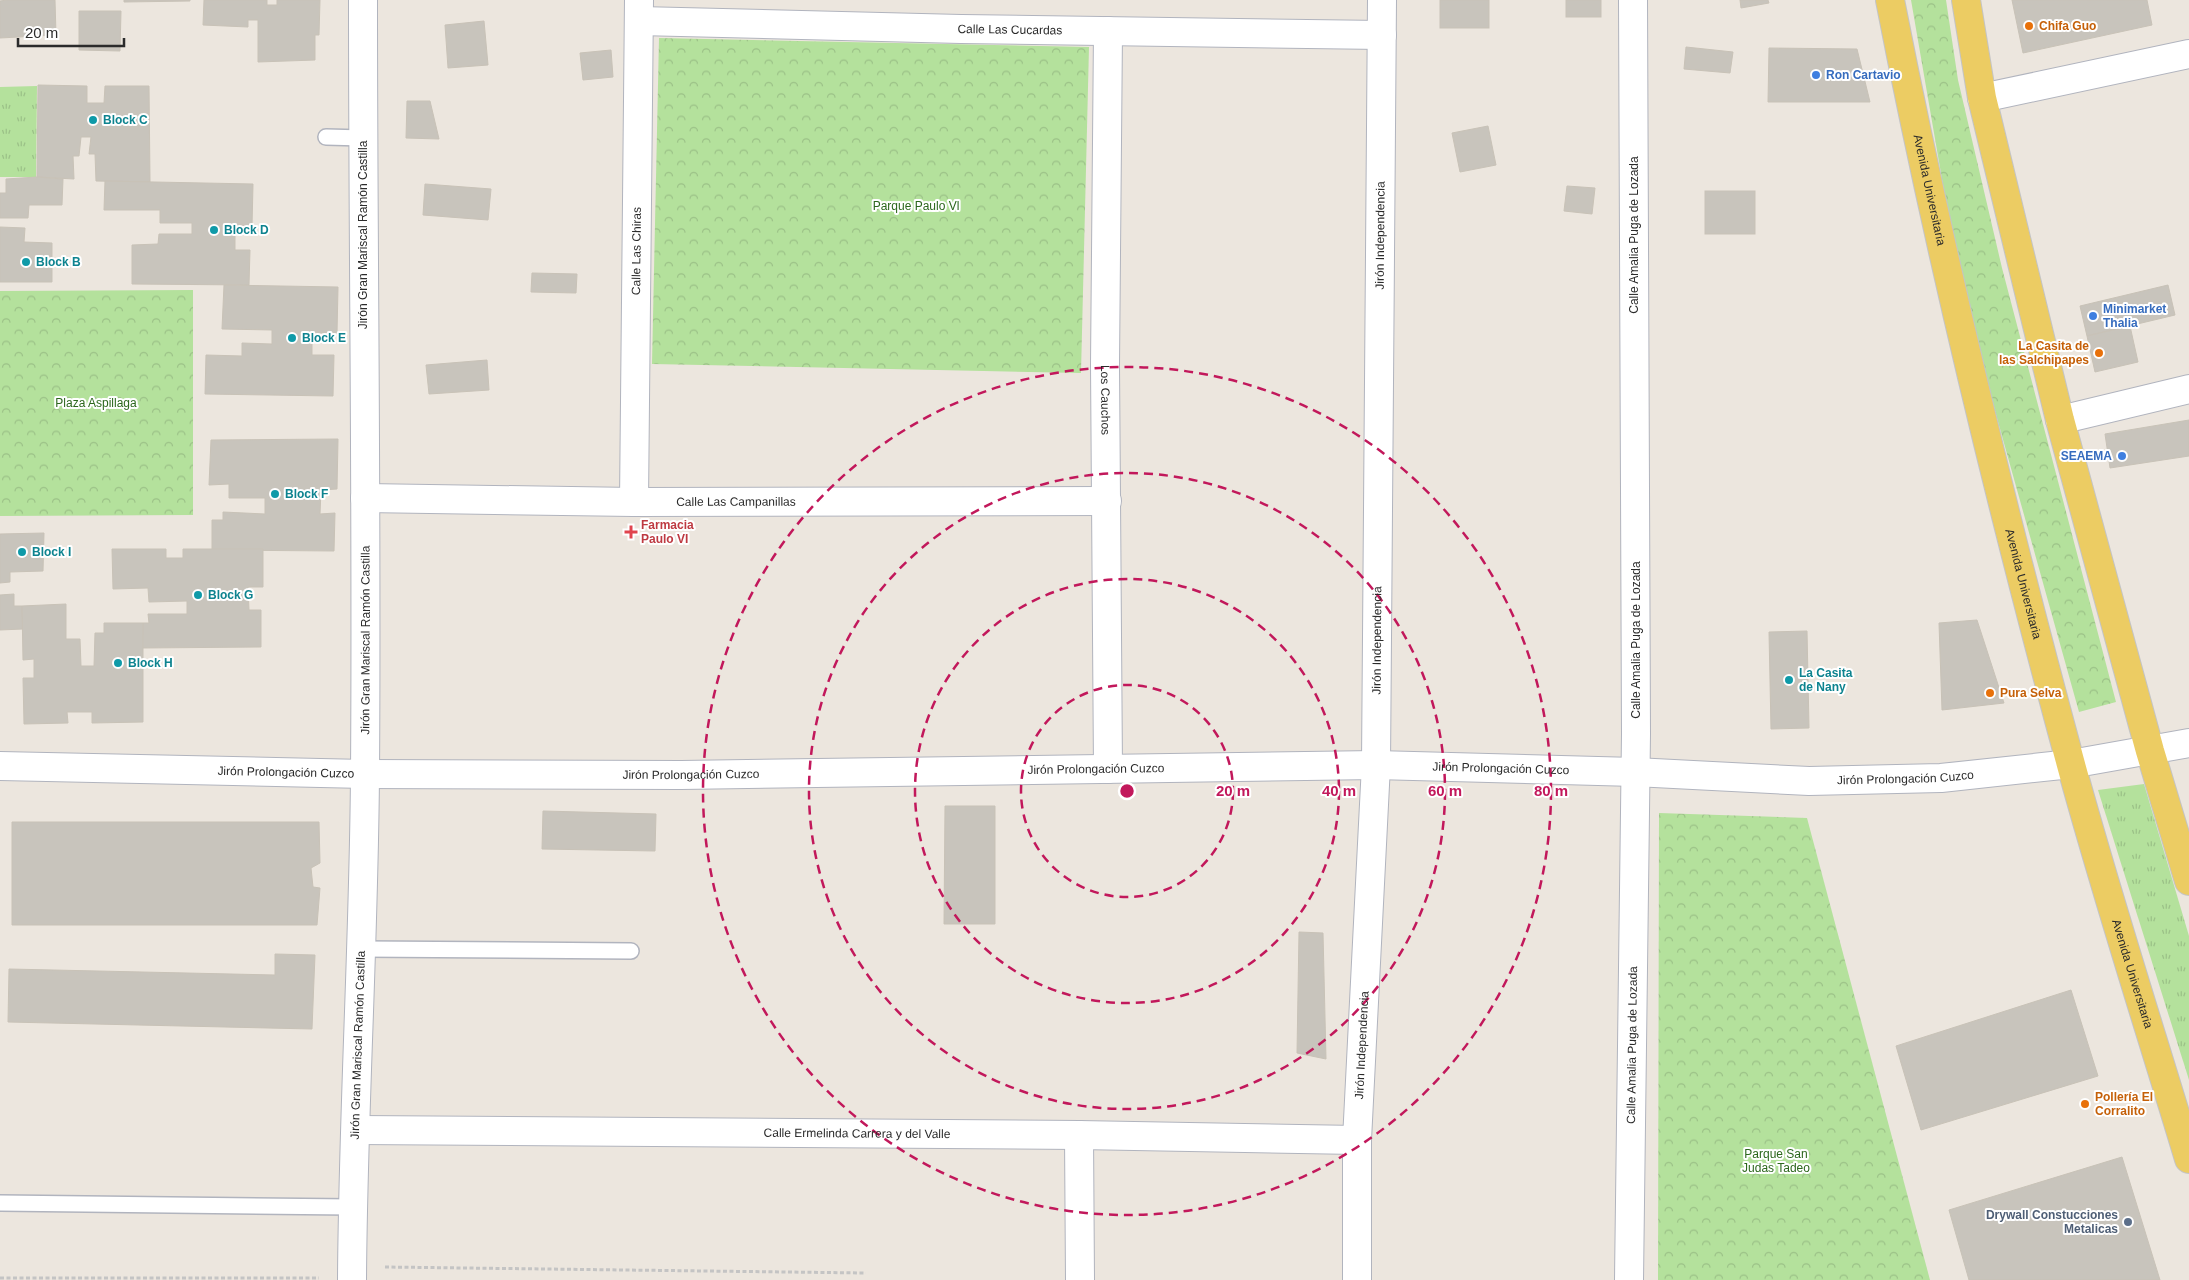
<svg xmlns="http://www.w3.org/2000/svg" width="2189" height="1280" font-family="Arial,sans-serif">
  <style>
    .grass { fill: url(#grass-tufts) }
    .forest { fill: url(#forest-crowns) }
    .building { fill: #c8c4bc; stroke: #c8c2b7 }
    .lines { fill: none; stroke-linecap: round; stroke-linejoin: round }
    .service-casing { stroke: #b1b4be; stroke-width: 18 }
    .minor-casing { stroke: #b1b4be; stroke-width: 30 }
    .tertiary-casing { stroke: #b1b4be; stroke-width: 30 }
    .primary-casing { stroke: #c4c4c4; stroke-width: 30 }
    .path { stroke: #c4c4c4; stroke-width: 3; stroke-dasharray: 4 2.5; stroke-linecap: butt }
    .service { stroke: #fff; stroke-width: 15 }
    .minor { stroke: #fff; stroke-width: 28 }
    .tertiary { stroke: #fff; stroke-width: 28 }
    .primary { stroke: #eccc63; stroke-width: 28 }
    .ring { fill: none; stroke: #c2185b; stroke-width: 2.5; stroke-dasharray: 9 6 }
    .food-dot { fill: #e8710a; stroke: #fff; stroke-width: 2 }
    .shop-dot { fill: #3f7fe0; stroke: #fff; stroke-width: 2 }
    .culture-dot { fill: #0f9aa8; stroke: #fff; stroke-width: 2 }
    .health-dot { fill: #e0444e; stroke: #fff; stroke-width: 2 }
    .service-dot { fill: #5c6f8a; stroke: #fff; stroke-width: 2 }
    .labels { text-anchor: middle; dominant-baseline: central; stroke-width: 4; stroke-linejoin: round; paint-order: stroke }
    .food-label { font-size: 12px; font-weight: bold; fill: #c56008; stroke: #fff; text-anchor: start }
    .street-label { font-size: 12px; fill: #2b2b2b; stroke: #fff }
    .shop-label { font-size: 12px; font-weight: bold; fill: #366cbe; stroke: #fff; text-anchor: start }
    .culture-label { font-size: 12px; font-weight: bold; fill: #0d838f; stroke: #fff; text-anchor: start }
    .park-label { font-size: 12px; fill: #2c671d; stroke: #fff }
    .health-label { font-size: 12px; font-weight: bold; fill: #be3a42; stroke: #fff; text-anchor: start }
    .service-label { font-size: 12px; font-weight: bold; fill: #4e5e75; stroke: #fff; text-anchor: end }
    .centre { fill: #c2185b; stroke: #fff; stroke-width: 2.5 }
    .ring-label { font-size: 15px; text-anchor: middle; font-weight: bold; fill: #c2185b; stroke: #fff; stroke-width: 4; stroke-linejoin: round; paint-order: stroke }
  </style>
  <defs>
    <pattern id="grass-tufts" width="24" height="20" patternUnits="userSpaceOnUse" patternTransform="scale(1.25)"><rect width="24" height="20" fill="#b4e19c"/><path d="M3 7l-1-3M5 7V3M7 7l1-3M15 17l-1-3M17 17v-4M19 17l1-3" fill="none" stroke="#9bc187"/></pattern>
    <pattern id="forest-crowns" width="20" height="18" patternUnits="userSpaceOnUse" patternTransform="scale(1.25)"><rect width="20" height="18" fill="#b4e19c"/><path d="M2 6a3 3 0 1 1 6 0M12 15a3 3 0 1 1 6 0" fill="none" stroke="#9bc187"/></pattern>
  </defs>
  <rect width="100%" height="100%" fill="#ece6de"/>
  <!-- grass -->
  <g class="grass">
    <polygon points="37,86 36,177 0,177 0,87"/>
    <polygon points="2144,784 2189,936 2189,1080 2098,790"/>
  </g>
  <!-- forest -->
  <g class="forest">
    <polygon points="1911,0 1946,0 1958,80 2002,268 2116,702 2079,712 1961,289"/>
    <polygon points="659,38 1089,47 1081,373 652,364"/>
    <polygon points="193,290 193,515 0,516 0,291"/>
    <polygon points="1659,813 1807,818 1930,1280 1658,1280"/>
  </g>
  <!-- building -->
  <g class="building">
    <polygon points="7,0 55,0 56,35 0,38 0,1"/>
    <polygon points="124,0 190,0 190,1 124,2"/>
    <polygon points="204,0 267,0 267,5 277,5 277,0 320,0 319,35 315,35 315,60 258,62 258,20 248,20 248,27 203,25"/>
    <rect x="1440" y="0" width="49" height="28"/>
    <rect x="1566" y="0" width="35" height="17"/>
    <polygon points="1740,0 1768,0 1769,3 1741,8"/>
    <polygon points="2012,0 2147,0 2152,25 2023,53"/>
    <polygon points="79,11 121,11 120,51 79,50"/>
    <polygon points="484,21 488,65 448,68 445,25"/>
    <polygon points="1686,47 1733,52 1730,73 1684,69"/>
    <polygon points="1769,48 1857,49 1870,102 1768,102"/>
    <polygon points="611,50 613,77 583,80 580,53"/>
    <polygon points="38,85 87,86 87,103 104,103 105,86 149,86 150,182 96,181 95,154 89,154 91,137 81,137 79,156 73,156 74,179 37,177"/>
    <polygon points="407,101 430,101 439,139 406,138"/>
    <polygon points="1488,126 1496,165 1460,172 1452,133"/>
    <polygon points="37,177 63,179 62,205 29,205 28,218 0,218 0,193 6,193 6,179"/>
    <polygon points="105,181 253,184 252,226 235,225 235,250 250,250 249,285 132,284 132,245 158,244 159,234 192,234 192,223 160,223 160,210 104,210"/>
    <polygon points="425,184 491,189 488,220 423,215"/>
    <polygon points="1567,186 1595,188 1592,214 1564,211"/>
    <rect x="1705" y="191" width="50" height="43"/>
    <polygon points="0,227 25,228 24,242 52,243 52,282 0,282"/>
    <polygon points="532,273 577,274 576,293 531,292"/>
    <polygon points="224,285 338,287 337,333 312,333 312,355 334,355 333,396 205,394 206,355 242,356 242,343 272,344 272,330 222,329"/>
    <polygon points="2168,285 2175,315 2087,336 2080,306"/>
    <polygon points="2130,326 2138,362 2095,372 2087,336"/>
    <polygon points="487,360 489,390 429,394 426,365"/>
    <polygon points="2189,420 2189,456 2110,468 2105,434"/>
    <polygon points="338,439 337,489 321,490 320,514 335,513 334,551 212,550 212,520 223,520 223,512 265,514 265,498 229,498 229,484 209,485 211,440"/>
    <polygon points="44,533 43,571 10,572 10,582 0,583 0,534"/>
    <polygon points="112,549 166,549 166,558 183,558 183,549 263,549 263,587 248,587 249,610 261,610 261,647 142,648 143,623 149,623 148,614 187,614 187,601 149,602 148,588 113,589"/>
    <polygon points="14,594 14,606 22,606 23,629 0,630 0,595"/>
    <polygon points="66,604 66,639 80,639 81,666 94,666 95,633 104,633 104,623 143,623 143,722 92,723 92,712 67,712 68,723 24,724 23,678 34,678 34,659 23,660 22,606"/>
    <polygon points="1977,620 2004,703 1942,710 1939,623"/>
    <polygon points="1807,631 1809,728 1771,729 1769,632"/>
    <polygon points="945,806 995,806 995,924 944,924"/>
    <polygon points="543,811 656,814 655,851 542,849"/>
    <polygon points="12,822 319,822 320,863 311,868 313,887 320,888 317,925 12,925"/>
    <polygon points="1299,932 1323,933 1326,1059 1297,1053"/>
    <polygon points="275,954 315,955 312,1029 8,1022 9,969 275,975"/>
    <polygon points="2071,990 2098,1076 1921,1130 1896,1046"/>
    <polygon points="2122,1157 2160,1280 1969,1280 1949,1210"/>
  </g>
  <g class="lines">
    <defs>
      <g id="service">
        <polyline points="326,137 363,138"/>
        <polyline points="362,949 631,951"/>
        <polyline points="0,1203 352,1207"/>
      </g>
      <g id="minor">
        <path id="s1" d="M639,21L961,29L1382,35"/>
        <path id="s2" d="M1108,31L1105,365L1108,769"/>
        <polyline points="1982,98 2189,54"/>
        <polyline points="2060,420 2189,389"/>
        <path id="s3" d="M365,498L634,502L1107,501"/>
        <path id="s4" d="M634,502L639,0"/>
        <path id="s5" d="M356,1130L1079,1135L1357,1140"/>
        <polyline points="1079,1135 1080,1280"/>
        <path id="s6" d="M352,1280C353,1111 364,941 365,772C367,515 363,257 363,0"/>
        <path id="s7" d="M1357,1280V1140L1376,765L1382,0"/>
        <path id="s8" d="M1629,1280L1636,734L1633,0"/>
      </g>
      <g id="tertiary">
        <path id="s9" d="M0,766L365,774L681,775L1376,765L1635,772L1809,781L1941,778L2071,764L2189,743"/>
      </g>
      <g id="primary">
        <path id="s10" d="M1890,0C1940,256 2002,510 2070,761C2106,894 2149,1026 2189,1159"/>
        <polyline points="1966,0 1982,98 2060,420 2150,751 2189,881"/>
      </g>
    </defs>
    <!-- service casing -->
    <use href="#service" class="service-casing"/>
    <!-- minor casing -->
    <use href="#minor" class="minor-casing"/>
    <!-- tertiary casing -->
    <use href="#tertiary" class="tertiary-casing"/>
    <!-- primary casing -->
    <use href="#primary" class="primary-casing"/>
    <!-- path -->
    <g class="path">
      <polyline points="385,1267 866,1273"/>
      <polyline points="0,1278 319,1278"/>
    </g>
    <!-- service -->
    <use href="#service" class="service"/>
    <!-- minor -->
    <use href="#minor" class="minor"/>
    <!-- tertiary -->
    <use href="#tertiary" class="tertiary"/>
    <!-- primary -->
    <use href="#primary" class="primary"/>
  </g>
  <!-- distance rings -->
  <g class="ring">
    <circle cx="1127" cy="791" r="106"/>
    <circle cx="1127" cy="791" r="212"/>
    <circle cx="1127" cy="791" r="318"/>
    <circle cx="1127" cy="791" r="424"/>
  </g>
  <!-- markers -->
  <g class="food-dot">
    <circle cx="2029" cy="26" r="5"/>
    <circle cx="2099" cy="353" r="5"/>
    <circle cx="1990" cy="693" r="5"/>
    <circle cx="2085" cy="1104" r="5"/>
  </g>
  <g class="shop-dot">
    <circle cx="1816" cy="75" r="5"/>
    <circle cx="2093" cy="316" r="5"/>
    <circle cx="2122" cy="456" r="5"/>
  </g>
  <g class="culture-dot">
    <circle cx="93" cy="120" r="5"/>
    <circle cx="214" cy="230" r="5"/>
    <circle cx="26" cy="262" r="5"/>
    <circle cx="292" cy="338" r="5"/>
    <circle cx="275" cy="494" r="5"/>
    <circle cx="22" cy="552" r="5"/>
    <circle cx="198" cy="595" r="5"/>
    <circle cx="118" cy="663" r="5"/>
    <circle cx="1789" cy="680" r="5"/>
  </g>
  <path class="health-dot" d="M628.5 524.5h5v5h5v5h-5v5h-5v-5h-5v-5h5z"/>
  <circle class="service-dot" cx="2128" cy="1222" r="5"/>
  <g class="labels">
    <!-- food labels -->
    <g class="food-label">
      <text x="2039" y="26">Chifa Guo</text>
      <text x="2089" y="346" text-anchor="end">La Casita de<tspan x="2089" dy="14">las Salchipapes</tspan></text>
      <text x="2000" y="693">Pura Selva</text>
      <text x="2095" y="1097">Pollería El<tspan x="2095" dy="14">Corralito</tspan></text>
    </g>
    <!-- street labels -->
    <g class="street-label">
      <text stroke="none"><textPath href="#s1" startOffset="371">Calle Las Cucardas</textPath></text>
      <text stroke="none"><textPath href="#s10" startOffset="194">Avenida Universitaria</textPath></text>
      <text transform="translate(363 235) rotate(-90)">Jirón Gran Mariscal Ramón Castilla</text>
      <text stroke="none"><textPath href="#s7" startOffset="1045">Jirón Independencia</textPath></text>
      <text transform="translate(1634 235) rotate(-90)">Calle Amalia Puga de Lozada</text>
      <text stroke="none"><textPath href="#s4" startOffset="251">Calle Las Chiras</textPath></text>
      <text stroke="none"><textPath href="#s2" startOffset="369">Los Cauchos</textPath></text>
      <text stroke="none"><textPath href="#s3" startOffset="371">Calle Las Campanillas</textPath></text>
      <text stroke="none"><textPath href="#s10" startOffset="599">Avenida Universitaria</textPath></text>
      <text stroke="none"><textPath href="#s6" startOffset="640">Jirón Gran Mariscal Ramón Castilla</textPath></text>
      <text stroke="none"><textPath href="#s7" startOffset="640">Jirón Independencia</textPath></text>
      <text transform="translate(1636 640) rotate(-90)">Calle Amalia Puga de Lozada</text>
      <text stroke="none"><textPath href="#s9" startOffset="1096">Jirón Prolongación Cuzco</textPath></text>
      <text stroke="none"><textPath href="#s9" startOffset="1501">Jirón Prolongación Cuzco</textPath></text>
      <text stroke="none"><textPath href="#s9" startOffset="286">Jirón Prolongación Cuzco</textPath></text>
      <text stroke="none"><textPath href="#s9" startOffset="691">Jirón Prolongación Cuzco</textPath></text>
      <text stroke="none"><textPath href="#s9" startOffset="1906">Jirón Prolongación Cuzco</textPath></text>
      <text stroke="none"><textPath href="#s10" startOffset="1004">Avenida Universitaria</textPath></text>
      <text stroke="none"><textPath href="#s6" startOffset="235">Jirón Gran Mariscal Ramón Castilla</textPath></text>
      <text stroke="none"><textPath href="#s7" startOffset="235">Jirón Independencia</textPath></text>
      <text stroke="none"><textPath href="#s8" startOffset="235">Calle Amalia Puga de Lozada</textPath></text>
      <text stroke="none"><textPath href="#s5" startOffset="501">Calle Ermelinda Carrera y del Valle</textPath></text>
    </g>
    <!-- shop labels -->
    <g class="shop-label">
      <text x="1826" y="75">Ron Cartavio</text>
      <text x="2103" y="309">Minimarket<tspan x="2103" dy="14">Thalia</tspan></text>
      <text x="2112" y="456" text-anchor="end">SEAEMA</text>
    </g>
    <!-- culture labels -->
    <g class="culture-label">
      <text x="103" y="120">Block C</text>
      <text x="224" y="230">Block D</text>
      <text x="36" y="262">Block B</text>
      <text x="302" y="338">Block E</text>
      <text x="285" y="494">Block F</text>
      <text x="32" y="552">Block I</text>
      <text x="208" y="595">Block G</text>
      <text x="128" y="663">Block H</text>
      <text x="1799" y="673">La Casita<tspan x="1799" dy="14">de Nany</tspan></text>
    </g>
    <!-- park labels -->
    <g class="park-label">
      <text x="916" y="206">Parque Paulo Vl</text>
      <text x="96" y="403">Plaza Aspillaga</text>
      <text x="1776" y="1154">Parque San<tspan x="1776" dy="14">Judas Tadeo</tspan></text>
    </g>
    <!-- health labels -->
    <g class="health-label">
      <text x="641" y="525">Farmacia<tspan x="641" dy="14">Paulo VI</tspan></text>
    </g>
    <!-- service labels -->
    <g class="service-label">
      <text x="2118" y="1215">Drywall Constucciones<tspan x="2118" dy="14">Metalicas</tspan></text>
    </g>
  </g>
  <circle cx="1127" cy="791" r="8" class="centre"/>
  <g class="ring-label">
    <text x="1233" y="796">20 m</text>
    <text x="1339" y="796">40 m</text>
    <text x="1445" y="796">60 m</text>
    <text x="1551" y="796">80 m</text>
  </g>
  <!-- scale -->
  <path d="M18 38v8h106v-8" fill="none" stroke="#2b2b2b" stroke-width="2.5"/>
  <text x="25" y="38" font-size="15" fill="#2b2b2b" stroke="#ffffff" stroke-width="4" paint-order="stroke">20 m</text>
</svg>
